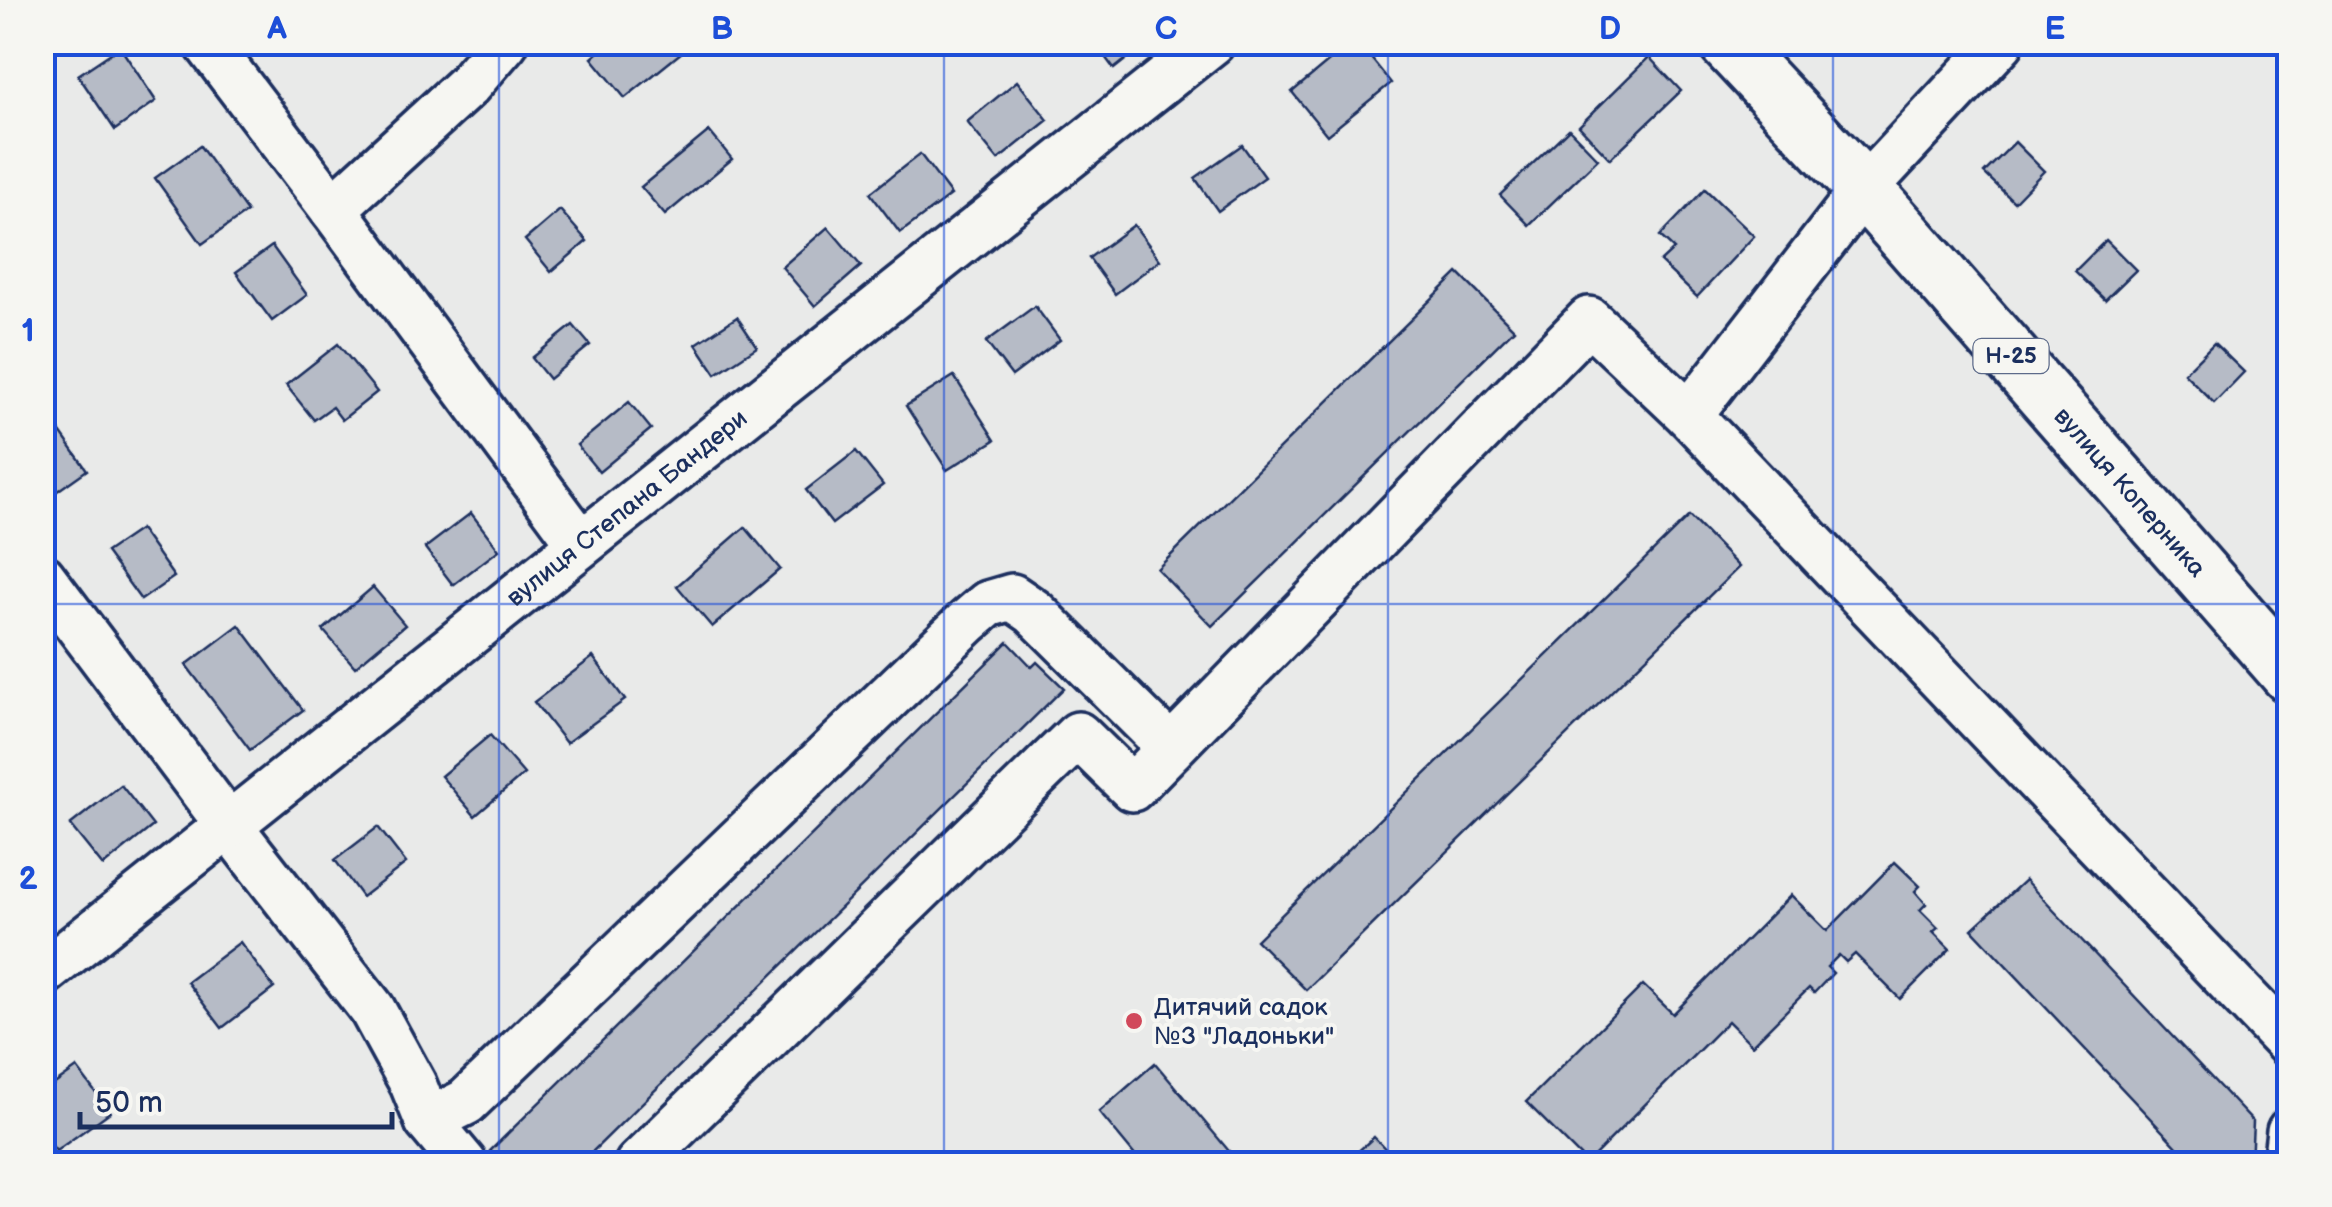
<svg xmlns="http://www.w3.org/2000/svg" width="2332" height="1207" font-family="'Balsamiq Sans',sans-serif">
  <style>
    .building { fill: #b6bbc6; stroke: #1b2f5e; stroke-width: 2.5 }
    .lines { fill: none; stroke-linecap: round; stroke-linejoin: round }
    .minor-casing { stroke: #1b2f5e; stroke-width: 52 }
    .major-casing { stroke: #1b2f5e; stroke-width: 62 }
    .minor { stroke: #f6f6f2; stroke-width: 45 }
    .major { stroke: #f6f6f2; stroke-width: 55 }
    .grid { fill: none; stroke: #1d4ed8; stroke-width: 2.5; stroke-opacity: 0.55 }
    .poi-dot { fill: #d1495b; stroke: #f6f6f2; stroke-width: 4 }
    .labels { text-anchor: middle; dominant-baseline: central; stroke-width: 8; stroke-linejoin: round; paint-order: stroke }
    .shield { fill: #f6f6f2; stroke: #5d6b8a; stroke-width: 2.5 }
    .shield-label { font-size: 22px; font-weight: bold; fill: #1b2f5e }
    .street-label { font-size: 25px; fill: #1b2f5e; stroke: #f6f6f2 }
    .poi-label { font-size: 25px; fill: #1b2f5e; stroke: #f6f6f2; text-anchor: start }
    .neatline { fill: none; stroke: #1d4ed8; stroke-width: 4 }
    .grid-label { font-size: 32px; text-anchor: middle; font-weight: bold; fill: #1d4ed8 }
  </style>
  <rect width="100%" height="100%" fill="#e9eae9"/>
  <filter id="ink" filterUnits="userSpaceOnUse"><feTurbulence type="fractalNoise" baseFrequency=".01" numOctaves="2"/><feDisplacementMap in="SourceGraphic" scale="20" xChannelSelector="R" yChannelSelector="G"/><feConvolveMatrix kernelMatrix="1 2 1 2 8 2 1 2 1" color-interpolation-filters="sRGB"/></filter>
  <g filter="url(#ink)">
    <!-- building -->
    <g class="building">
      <polygon points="611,42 674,42 682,52 625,98 592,58"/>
      <polygon points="1094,42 1148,42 1114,69"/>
      <polygon points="1352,42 1358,42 1391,83 1327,135 1292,92"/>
      <polygon points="120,47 156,101 115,130 78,75"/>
      <polygon points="1649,57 1681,91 1610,159 1579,126"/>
      <polygon points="1017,81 1048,120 998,160 967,122"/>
      <polygon points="1569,129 1598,159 1529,225 1500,195"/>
      <polygon points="709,131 732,159 665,215 641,187"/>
      <polygon points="2015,142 2044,171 2014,202 1984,173"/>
      <polygon points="1242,145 1265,177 1218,211 1195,178"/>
      <polygon points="200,146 247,212 202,244 155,178"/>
      <polygon points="920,154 951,195 900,233 870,193"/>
      <polygon points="1705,189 1754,236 1697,297 1660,262 1674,249 1660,236"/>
      <polygon points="560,210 587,241 551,272 525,240"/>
      <polygon points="1134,225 1160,260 1115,294 1089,258"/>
      <polygon points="828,227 861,266 815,306 782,267"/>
      <polygon points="2106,240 2136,270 2105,300 2075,271"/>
      <polygon points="272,246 307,295 272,321 236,272"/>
      <polygon points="1458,273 1514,329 1212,626 1157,569"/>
      <polygon points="1035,306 1060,340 1012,376 986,342"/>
      <polygon points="737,317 757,347 716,374 696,344"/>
      <polygon points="573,325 590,345 549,379 532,358"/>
      <polygon points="2214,343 2244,372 2214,403 2184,373"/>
      <polygon points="338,344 377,392 342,420 332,407 314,420 286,385"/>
      <polygon points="954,376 995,440 947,470 906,406"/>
      <polygon points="629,402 651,429 599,472 577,445"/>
      <polygon points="48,415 87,470 53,494 42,480 42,419"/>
      <polygon points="856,451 883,485 832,524 806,490"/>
      <polygon points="471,513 499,550 453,585 425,548"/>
      <polygon points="1689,516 1739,567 1306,990 1256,940"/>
      <polygon points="745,527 780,569 712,627 677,586"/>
      <polygon points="140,529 174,577 141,600 106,552"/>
      <polygon points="373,587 405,625 355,667 323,630"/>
      <polygon points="239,625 303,710 250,750 186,665"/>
      <polygon points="1008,642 1032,667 1037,662 1064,688 580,1164 504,1164 490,1151"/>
      <polygon points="593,657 625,700 566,743 534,702"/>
      <polygon points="490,735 524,774 475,816 441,776"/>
      <polygon points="121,785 153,826 103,866 70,825"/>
      <polygon points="378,827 406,863 362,897 335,860"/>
      <polygon points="1895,862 1920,886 1915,891 1926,904 1920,910 1938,928 1933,932 1950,949 1900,999 1855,954 1846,962 1839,955 1827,967 1833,973 1814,993 1809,988 1752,1045 1728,1021 1587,1163 1526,1102 1643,985 1673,1014 1791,895 1827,931"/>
      <polygon points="2025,880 2253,1122 2251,1164 2176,1164 2178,1148 1972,929"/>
      <polygon points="240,942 274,988 222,1028 187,982"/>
      <polygon points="1155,1063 1234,1157 1226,1164 1142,1164 1099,1112"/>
      <polygon points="77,1068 110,1112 56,1151 42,1132 42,1093"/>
      <polygon points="1374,1137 1400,1164 1344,1164"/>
    </g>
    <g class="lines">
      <defs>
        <g id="minor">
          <polyline points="206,42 333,209 581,544"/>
          <polyline points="333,209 467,86 505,42"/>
          <polyline points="1689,415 2290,1045"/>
          <polyline points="42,577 230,827 372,1009 413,1084 428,1121 464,1164"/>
          <path id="s1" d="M42,974L1212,42"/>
          <polyline points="428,1121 466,1102 967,622 988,604 1012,597 1034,612 1171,748"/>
          <polyline points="638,1164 1078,735 1132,788 1589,320 1689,415 1864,189 2001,42"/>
          <polyline points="2286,1164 2290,1131"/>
        </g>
        <g id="major">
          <path id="s2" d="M1726,42L1864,189L2290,675"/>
        </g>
      </defs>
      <!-- minor casing -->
      <use href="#minor" class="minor-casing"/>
      <!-- major casing -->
      <use href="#major" class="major-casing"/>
      <!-- minor -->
      <use href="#minor" class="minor"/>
      <!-- major -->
      <use href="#major" class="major"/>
    </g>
  </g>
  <!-- grid -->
  <path class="grid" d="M499,42V1164M944,42V1164M1388,42V1164M1833,42V1164M42,604H2290"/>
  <!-- markers -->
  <circle class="poi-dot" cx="1134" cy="1021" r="10"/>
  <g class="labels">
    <!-- shield labels -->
    <rect class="shield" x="1973.5" y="339" width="75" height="34" rx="8"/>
    <g class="shield-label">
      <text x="2011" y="356">Н-25</text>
    </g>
    <!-- street labels -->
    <g class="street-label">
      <text stroke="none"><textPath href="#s2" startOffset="605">вулиця Коперника</textPath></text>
      <text stroke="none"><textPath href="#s1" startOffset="748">вулиця Степана Бандери</textPath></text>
    </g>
    <!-- poi labels -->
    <g class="poi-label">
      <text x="1154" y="1007">Дитячий садок<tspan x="1154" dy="29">№3 "Ладоньки"</tspan></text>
    </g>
  </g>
  <!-- margin -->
  <rect width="2332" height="1207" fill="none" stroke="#f6f6f2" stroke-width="110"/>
  <!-- scale -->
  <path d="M80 1112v15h312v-15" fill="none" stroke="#1b2f5e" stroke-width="5"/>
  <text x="95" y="1112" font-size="30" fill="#1b2f5e" stroke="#f6f6f2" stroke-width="8" paint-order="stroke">50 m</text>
  <rect x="55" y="55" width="2222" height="1097" class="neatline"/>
  <g class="grid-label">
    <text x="277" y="39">A</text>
    <text x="722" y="39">B</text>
    <text x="1166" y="39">C</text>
    <text x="1610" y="39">D</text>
    <text x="2055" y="39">E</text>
    <text x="28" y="341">1</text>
    <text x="28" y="889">2</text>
  </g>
</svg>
